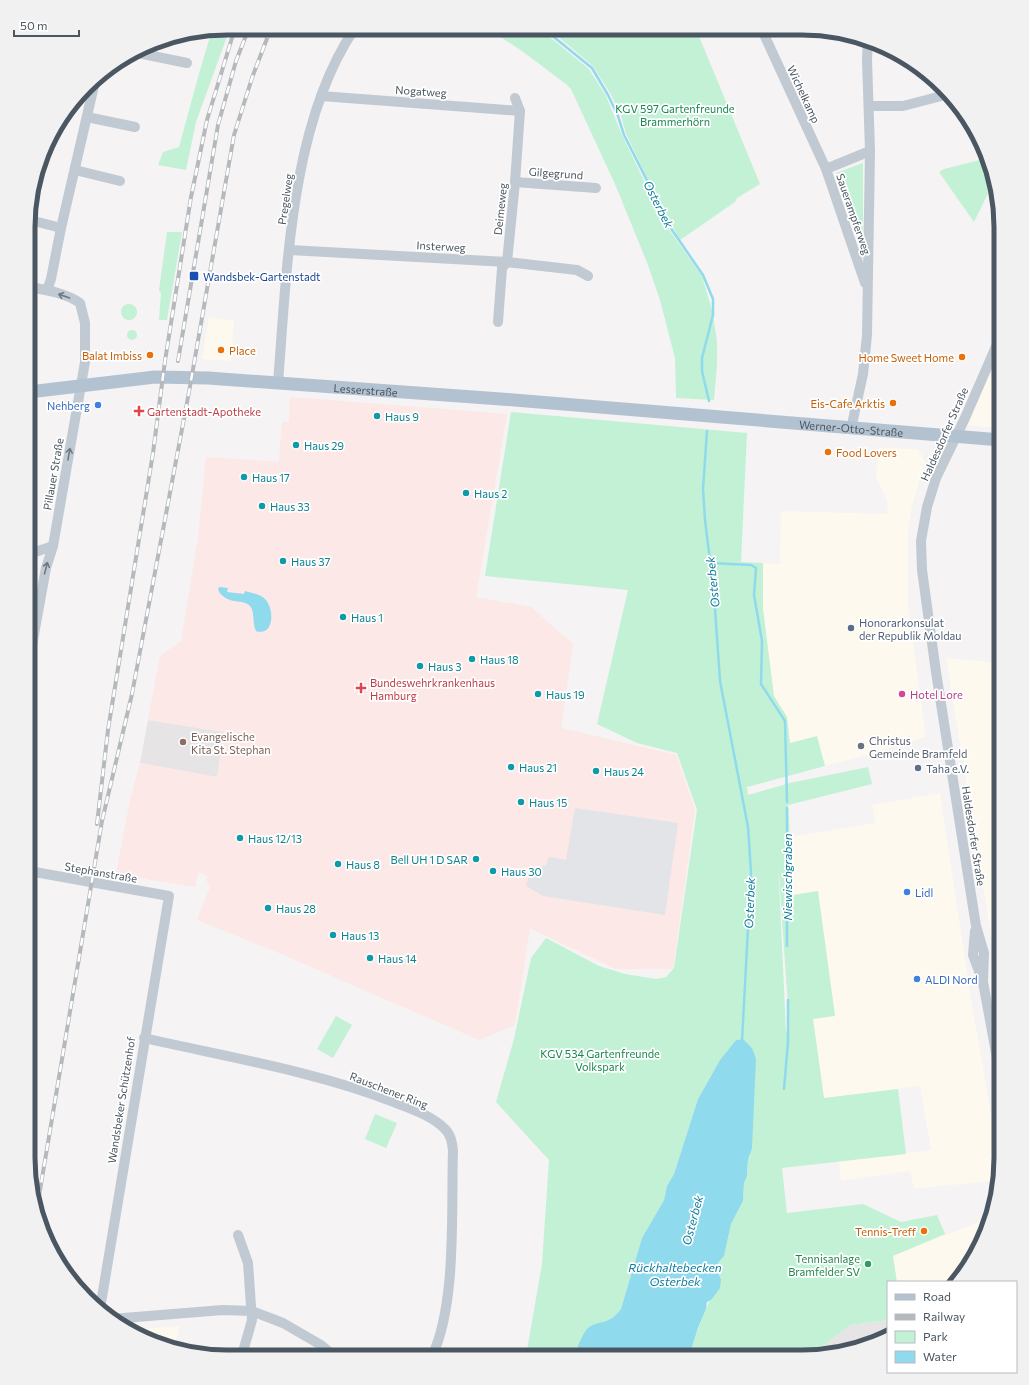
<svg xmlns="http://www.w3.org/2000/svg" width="1029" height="1385" font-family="Commissioner,sans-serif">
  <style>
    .commercial { fill: #fdf9ef }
    .education { fill: #e6e4e5 }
    .medical { fill: #fce8e6 }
    .airport { fill: #e2e4e7 }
    .green { fill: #c3f1d5; fill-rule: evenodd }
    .water { fill: #90daee }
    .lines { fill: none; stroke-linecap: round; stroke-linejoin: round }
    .stream { stroke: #90daee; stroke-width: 2.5 }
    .minor { stroke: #c1cad2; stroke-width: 10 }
    .major { stroke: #b3c2d1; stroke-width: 13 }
    .rail-casing { stroke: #b5b8bd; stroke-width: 4 }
    .rail { stroke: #fff; stroke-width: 2.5; stroke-dasharray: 8; stroke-linecap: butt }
    .oneway { stroke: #6e7983 }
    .transit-dot { fill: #1a4fb4; stroke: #fff; stroke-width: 1.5 }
    .food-dot { fill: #e8710a; stroke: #fff; stroke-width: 1.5 }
    .shop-dot { fill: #3f7fe0; stroke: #fff; stroke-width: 1.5 }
    .health-dot { fill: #e0444e; stroke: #fff; stroke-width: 1.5 }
    .culture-dot { fill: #0f9aa8; stroke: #fff; stroke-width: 1.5 }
    .service-dot { fill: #5c6f8a; stroke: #fff; stroke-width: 1.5 }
    .hotel-dot { fill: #d1479c; stroke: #fff; stroke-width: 1.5 }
    .education-dot { fill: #8d6e63; stroke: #fff; stroke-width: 1.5 }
    .worship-dot { fill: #6b7280; stroke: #fff; stroke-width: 1.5 }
    .leisure-dot { fill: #2e9e5b; stroke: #fff; stroke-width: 1.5 }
    .labels { text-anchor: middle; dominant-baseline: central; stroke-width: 3.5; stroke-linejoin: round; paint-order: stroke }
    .street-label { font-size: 11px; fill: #4a5661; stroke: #fff }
    .park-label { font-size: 11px; fill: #17864f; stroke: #fff }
    .transit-label { font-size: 11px; fill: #164399; stroke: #fff; text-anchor: start }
    .food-label { font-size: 11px; fill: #c56008; stroke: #fff; text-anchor: end }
    .shop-label { font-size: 11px; fill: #366cbe; stroke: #fff; text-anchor: start }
    .health-label { font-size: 11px; fill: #be3a42; stroke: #fff; text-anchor: start }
    .culture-label { font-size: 11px; fill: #0d838f; stroke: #fff; text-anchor: start }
    .service-label { font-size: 11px; fill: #4e5e75; stroke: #fff; text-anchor: start }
    .hotel-label { font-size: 11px; fill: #b23c85; stroke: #fff; text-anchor: start }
    .education-label { font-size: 11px; fill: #785e54; stroke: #fff; text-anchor: start }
    .worship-label { font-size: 11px; fill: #5b616d; stroke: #fff; text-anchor: start }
    .leisure-label { font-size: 11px; fill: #27864d; stroke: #fff; text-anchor: end }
    .water-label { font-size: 12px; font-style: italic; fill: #0c7c9b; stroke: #fff }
    .rim { fill: none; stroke: #4a5661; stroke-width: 5 }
  </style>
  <rect width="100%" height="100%" fill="#f5f3f3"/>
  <!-- commercial -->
  <g class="commercial">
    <polygon points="209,317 234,321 231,361 202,359"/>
    <polygon points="1001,341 1001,428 965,425"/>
    <polygon points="879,448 918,449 925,461 911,511 908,534 908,605 926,737 853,759 789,775 790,743 787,717 774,697 763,609 763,563 780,564 781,511 888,514 887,500 876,478"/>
    <polygon points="946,658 1001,663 1001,1000 984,891"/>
    <polygon points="940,793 971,999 1001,1170 999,1180 914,1189 910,1171 841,1181 839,1161 931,1150 920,1086 824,1098 813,1018 835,1015 818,891 793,895 789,837 875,823 872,805"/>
    <polygon points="991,1217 967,1269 956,1282 897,1282 892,1256"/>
    <polygon points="180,1326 174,1349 163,1346 144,1337 145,1329"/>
  </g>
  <!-- education -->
  <g class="education">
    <polygon points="148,720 224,732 217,777 140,763"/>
    <polygon points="888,1320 888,1331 885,1332 886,1338 853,1350 791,1357 824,1345 850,1325"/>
  </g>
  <!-- medical -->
  <polygon class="medical" points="290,397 507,414 476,597 531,607 573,644 561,728 676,755 695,810 673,969 615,969 530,928 515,1025 479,1040 279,953 197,920 210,887 206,879 209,877 198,872 195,887 116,874 130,800 140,763 217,777 224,732 148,720 160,656 181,641 198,538 206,457 279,462 282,422 289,422"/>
  <!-- airport -->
  <polygon class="airport" points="575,808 678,823 665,915 543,896 526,886 530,872 546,865 549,857 566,860"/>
  <!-- green -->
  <g class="green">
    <polygon points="230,28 196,122 186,170 158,165 163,152 179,147 200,70 212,30"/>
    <path d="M480,29H540L589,69L606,96L622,135L654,201L670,231L702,276L712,310L717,341V365L714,400L676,398L675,358L660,300L648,265L615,184L571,89L566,84C546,70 502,32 480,29Z"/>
    <polygon points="549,29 696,29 760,184 737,198 735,202 680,240 657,199 626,134 621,115 610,93 593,66"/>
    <polygon points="988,158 995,179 974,222 939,172 944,169"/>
    <polygon points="863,163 863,258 836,173"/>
    <polygon points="167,232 182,232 167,320 159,320 161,293 159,290"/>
    <circle cx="129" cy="312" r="8"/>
    <circle cx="132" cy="335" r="5"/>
    <path d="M511,412L747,433L741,562L763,563V609L774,696L787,717L790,743L817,736L825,766L747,787L748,795L790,783L868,767L872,784L788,805L793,895L818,891L835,1016L813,1019L824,1098L898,1089L906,1154L782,1168L787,1213L863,1204L901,1222L937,1215L945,1234L893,1256L897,1282H888V1320L850,1325L824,1345L791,1357H689C698,1329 706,1304 721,1279L717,1271L718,1263L724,1256L731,1224L743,1201L744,1183L748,1170V1160L750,1156L752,1048L742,1039L736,1040L720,1060L698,1099L674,1174L667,1186L664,1200L642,1238L621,1309C613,1320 605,1322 592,1326L578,1352L580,1356H526L542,1264L549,1160L496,1102L514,1039L531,958L546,938L599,966L625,974L656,979L666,977L674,968L697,810L677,753L637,743L597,724L628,590L485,576ZM778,861L789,1020L788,1032L786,1031Z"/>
    <polygon points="336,1016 352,1025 333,1058 317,1049"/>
    <polygon points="375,1114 397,1123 386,1148 365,1139"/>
  </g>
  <!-- water -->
  <g class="water">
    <path d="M220,587L228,588L227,592L244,594L245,591C252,593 260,594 265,599C275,609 274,637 256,631C252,623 255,612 250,606C243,598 230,606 219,592L218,588Z"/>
    <path d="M743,1039L752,1048L756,1059L752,1148L748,1160L747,1176L744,1183L743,1201L731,1224L724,1256L718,1263L717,1271L721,1279L720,1288L711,1300L707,1302L706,1309L698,1328L689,1357L580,1356L578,1346C580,1341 583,1334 587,1329C597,1319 608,1327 621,1309L642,1238L664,1200L667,1186L674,1174L698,1099L720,1060L736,1040Z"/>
  </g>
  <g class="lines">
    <!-- stream -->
    <g class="stream">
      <polyline points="544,29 592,68 608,95 618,116 624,135 672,230 703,275 713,299 713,315 702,358 702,371 709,401"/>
      <polyline points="707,431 703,489 705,520 714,594 720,681 748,827 751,872 742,1041"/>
      <polyline points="710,563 751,565 756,568 754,595 762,641 761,684 785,721 787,802"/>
      <polyline points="787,808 787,946"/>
      <polyline points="784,1089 788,1042 788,1000"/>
    </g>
    <!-- minor -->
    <g class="minor">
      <polyline points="762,30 826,169 865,283"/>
      <polyline points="138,53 187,63"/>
      <polyline points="321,96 520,111"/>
      <polyline points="869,106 903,106 949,94"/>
      <polyline points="87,117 135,127"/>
      <polyline points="826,169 870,151"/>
      <polyline points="75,170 120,181"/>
      <polyline points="515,182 596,188"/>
      <polyline points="30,220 61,228"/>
      <polyline points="290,250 507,262 577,270 588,276"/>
      <polyline points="47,290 51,279 61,228 96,77"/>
      <polyline points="498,322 502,268 507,262 515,182 520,111 515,98"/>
      <path d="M278,383C287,271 290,123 355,28"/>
      <polyline points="851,429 863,374 867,335 870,151 867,59 868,40"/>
      <polyline points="29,554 53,546"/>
      <path d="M29,662L46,568L53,546L85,362V323L80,303C66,293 46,290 30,287"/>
      <polyline points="29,871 169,896 100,1309"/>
      <polyline points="975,931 973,955 983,982 1001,1080"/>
      <polyline points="983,982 984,953 976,926 936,672 922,570 921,541 927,507 936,478 965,418 1001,335"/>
      <path d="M144,1038C227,1057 314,1071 394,1102C411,1109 431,1115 445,1129C451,1135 452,1142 453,1151C451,1209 457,1304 432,1356"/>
      <polyline points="238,1235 248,1263 252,1320 242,1355"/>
      <polyline points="111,1319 223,1310 252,1311 283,1323 321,1345 334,1356"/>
    </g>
    <!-- major -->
    <path class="major" id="s1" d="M29,392L155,377L208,378L501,399L1001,440"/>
    <defs>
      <g id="rail">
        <polyline points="178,361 218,125 236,61 249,28"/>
        <polyline points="97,824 108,730 153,453 165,361 191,197 207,120 235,28"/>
        <polyline points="36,1214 102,821 132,694 189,392 234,135 252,78 271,28"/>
      </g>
    </defs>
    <!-- rail casing -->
    <use href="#rail" class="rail-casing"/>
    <!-- rail -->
    <use href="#rail" class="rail"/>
  </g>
  <!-- one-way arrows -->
  <defs><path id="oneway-shaft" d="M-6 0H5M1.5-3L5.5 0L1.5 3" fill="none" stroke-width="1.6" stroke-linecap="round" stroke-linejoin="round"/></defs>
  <g class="oneway">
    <use href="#oneway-shaft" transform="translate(64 296) rotate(-161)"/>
    <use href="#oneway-shaft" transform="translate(69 454) rotate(-80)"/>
    <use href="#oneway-shaft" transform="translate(46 568) rotate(-76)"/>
  </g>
  <!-- markers -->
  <rect class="transit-dot" x="189" y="271" width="10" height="10" rx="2"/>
  <g class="food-dot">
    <circle cx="221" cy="350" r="4"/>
    <circle cx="150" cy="355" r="4"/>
    <circle cx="962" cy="357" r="4"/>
    <circle cx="893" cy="403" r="4"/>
    <circle cx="828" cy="452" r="4"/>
    <circle cx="924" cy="1231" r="4"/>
  </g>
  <g class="shop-dot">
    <circle cx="98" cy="405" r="4"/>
    <circle cx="907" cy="892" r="4"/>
    <circle cx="917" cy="979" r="4"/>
  </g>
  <g class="health-dot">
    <path d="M137 405h4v4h4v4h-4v4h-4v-4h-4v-4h4z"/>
    <path d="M359 682h4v4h4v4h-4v4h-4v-4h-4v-4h4z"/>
  </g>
  <g class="culture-dot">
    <circle cx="377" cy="416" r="4"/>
    <circle cx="296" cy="445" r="4"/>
    <circle cx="244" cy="477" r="4"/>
    <circle cx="466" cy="493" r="4"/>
    <circle cx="262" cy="506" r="4"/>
    <circle cx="283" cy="561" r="4"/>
    <circle cx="343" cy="617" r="4"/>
    <circle cx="472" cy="659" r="4"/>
    <circle cx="420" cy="666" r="4"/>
    <circle cx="538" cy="694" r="4"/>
    <circle cx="511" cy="767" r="4"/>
    <circle cx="596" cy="771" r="4"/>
    <circle cx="521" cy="802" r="4"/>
    <circle cx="240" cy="838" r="4"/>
    <circle cx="476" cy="859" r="4"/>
    <circle cx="338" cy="864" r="4"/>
    <circle cx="493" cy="871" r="4"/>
    <circle cx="268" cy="908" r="4"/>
    <circle cx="333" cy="935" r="4"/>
    <circle cx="370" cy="958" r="4"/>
  </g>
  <g class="service-dot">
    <circle cx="851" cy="628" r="4"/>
    <circle cx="918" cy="768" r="4"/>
  </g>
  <circle class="hotel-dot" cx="902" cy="694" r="4"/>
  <circle class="education-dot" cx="183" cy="742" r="4"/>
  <circle class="worship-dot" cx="861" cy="746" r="4"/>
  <circle class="leisure-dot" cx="868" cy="1264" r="4"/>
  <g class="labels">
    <!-- street labels -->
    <g class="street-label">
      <text transform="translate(421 91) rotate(4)">Nogatweg</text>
      <text transform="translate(804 94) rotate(65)">Wichelkamp</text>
      <text transform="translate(556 173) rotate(4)">Gilgegrund</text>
      <text transform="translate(285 199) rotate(-82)">Pregelweg</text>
      <text transform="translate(500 209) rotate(-84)">Deimeweg</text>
      <text transform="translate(854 214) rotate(71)">Sauerampferweg</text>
      <text transform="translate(441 246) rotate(3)">Insterweg</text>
      <text stroke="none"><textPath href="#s1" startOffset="338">Lesserstraße</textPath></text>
      <text stroke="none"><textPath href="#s1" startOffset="825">Werner-Otto-Straße</textPath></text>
      <text transform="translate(944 434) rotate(-66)">Haldesdorfer Straße</text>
      <text transform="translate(53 474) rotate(-80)">Pillauer Straße</text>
      <text transform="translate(974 836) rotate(81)">Haldesdorfer Straße</text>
      <text transform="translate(101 872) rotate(10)">Stephanstraße</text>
      <text transform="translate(389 1090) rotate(21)">Rauschener Ring</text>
      <text transform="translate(121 1100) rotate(-81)">Wandsbeker Schützenhof</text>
    </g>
    <!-- park labels -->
    <g class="park-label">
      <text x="675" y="108">KGV 597 Gartenfreunde<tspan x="675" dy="13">Brammerhörn</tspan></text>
      <text x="600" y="1053">KGV 534 Gartenfreunde<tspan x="600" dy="13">Volkspark</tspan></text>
    </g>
    <!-- transit labels -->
    <g class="transit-label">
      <text x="203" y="276">Wandsbek-Gartenstadt</text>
    </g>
    <!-- food labels -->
    <g class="food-label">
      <text x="229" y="350" text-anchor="start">Place</text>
      <text x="142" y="355">Balat Imbiss</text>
      <text x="954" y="357">Home Sweet Home</text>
      <text x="885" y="403">Eis-Cafe Arktis</text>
      <text x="836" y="452" text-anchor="start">Food Lovers</text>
      <text x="916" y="1231">Tennis-Treff</text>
    </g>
    <!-- shop labels -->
    <g class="shop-label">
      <text x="90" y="405" text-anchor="end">Nehberg</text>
      <text x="915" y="892">Lidl</text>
      <text x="925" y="979">ALDI Nord</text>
    </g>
    <!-- health labels -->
    <g class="health-label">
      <text x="147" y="411">Gartenstadt-Apotheke</text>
      <text x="370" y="682">Bundeswehrkrankenhaus<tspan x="370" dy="13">Hamburg</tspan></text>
    </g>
    <!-- culture labels -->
    <g class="culture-label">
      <text x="385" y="416">Haus 9</text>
      <text x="304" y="445">Haus 29</text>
      <text x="252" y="477">Haus 17</text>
      <text x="474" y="493">Haus 2</text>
      <text x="270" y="506">Haus 33</text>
      <text x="291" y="561">Haus 37</text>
      <text x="351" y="617">Haus 1</text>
      <text x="480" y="659">Haus 18</text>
      <text x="428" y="666">Haus 3</text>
      <text x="546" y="694">Haus 19</text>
      <text x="519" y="767">Haus 21</text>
      <text x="604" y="771">Haus 24</text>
      <text x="529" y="802">Haus 15</text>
      <text x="248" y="838">Haus 12/13</text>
      <text x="468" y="859" text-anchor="end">Bell UH 1 D SAR</text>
      <text x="346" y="864">Haus 8</text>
      <text x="501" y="871">Haus 30</text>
      <text x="276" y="908">Haus 28</text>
      <text x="341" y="935">Haus 13</text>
      <text x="378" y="958">Haus 14</text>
    </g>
    <!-- service labels -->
    <g class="service-label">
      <text x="859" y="622">Honorarkonsulat<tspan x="859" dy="13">der Republik Moldau</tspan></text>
      <text x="926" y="768">Taha e.V.</text>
    </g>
    <!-- hotel labels -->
    <g class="hotel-label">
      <text x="910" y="694">Hotel Lore</text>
    </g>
    <!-- education labels -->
    <g class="education-label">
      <text x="191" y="736">Evangelische<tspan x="191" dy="13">Kita St. Stephan</tspan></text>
    </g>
    <!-- worship labels -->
    <g class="worship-label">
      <text x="869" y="740">Christus<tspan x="869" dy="13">Gemeinde Bramfeld</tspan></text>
    </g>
    <!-- leisure labels -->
    <g class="leisure-label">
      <text x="860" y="1258">Tennisanlage<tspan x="860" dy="13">Bramfelder SV</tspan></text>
    </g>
    <!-- water labels -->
    <g class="water-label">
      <text transform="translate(659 204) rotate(63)">Osterbek</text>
      <text transform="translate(712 582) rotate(-96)">Osterbek</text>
      <text transform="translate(787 877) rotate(-90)">Niewischgraben</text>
      <text transform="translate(749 903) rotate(-88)">Osterbek</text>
      <text transform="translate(692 1220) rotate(-75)">Osterbek</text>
      <text x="675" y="1267">Rückhaltebecken<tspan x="675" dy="14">Osterbek</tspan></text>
    </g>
  </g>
  <!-- crop -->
  <path d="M0 0H1029V1385H0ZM227 35H802A192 192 0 0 1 994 227V1158A192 192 0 0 1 802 1350H227A192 192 0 0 1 35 1158V227A192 192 0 0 1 227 35Z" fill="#f1f1f2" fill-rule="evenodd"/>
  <path class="rim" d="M227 35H802A192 192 0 0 1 994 227V1158A192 192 0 0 1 802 1350H227A192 192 0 0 1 35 1158V227A192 192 0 0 1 227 35Z"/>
  <!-- legend -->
  <rect x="887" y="1281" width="130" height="92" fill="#ffffff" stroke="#b7bbc0"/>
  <rect x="895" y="1294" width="20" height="6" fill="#b3c2d1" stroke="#b7bbc0"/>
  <text x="923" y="1301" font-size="12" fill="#4a5661">Road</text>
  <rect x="895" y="1314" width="20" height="6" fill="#b5b8bd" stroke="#b7bbc0"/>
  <text x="923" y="1321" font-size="12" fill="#4a5661">Railway</text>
  <rect x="895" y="1331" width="20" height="12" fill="#c3f1d5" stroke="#b7bbc0"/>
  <text x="923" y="1341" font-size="12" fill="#4a5661">Park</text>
  <rect x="895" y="1351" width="20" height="12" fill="#90daee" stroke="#b7bbc0"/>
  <text x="923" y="1361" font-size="12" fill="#4a5661">Water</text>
  <!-- scale -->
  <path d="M14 30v6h65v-6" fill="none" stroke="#4a5661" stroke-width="2"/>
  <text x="20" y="30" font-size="12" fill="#4a5661" stroke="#ffffff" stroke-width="3" paint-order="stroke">50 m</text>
</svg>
